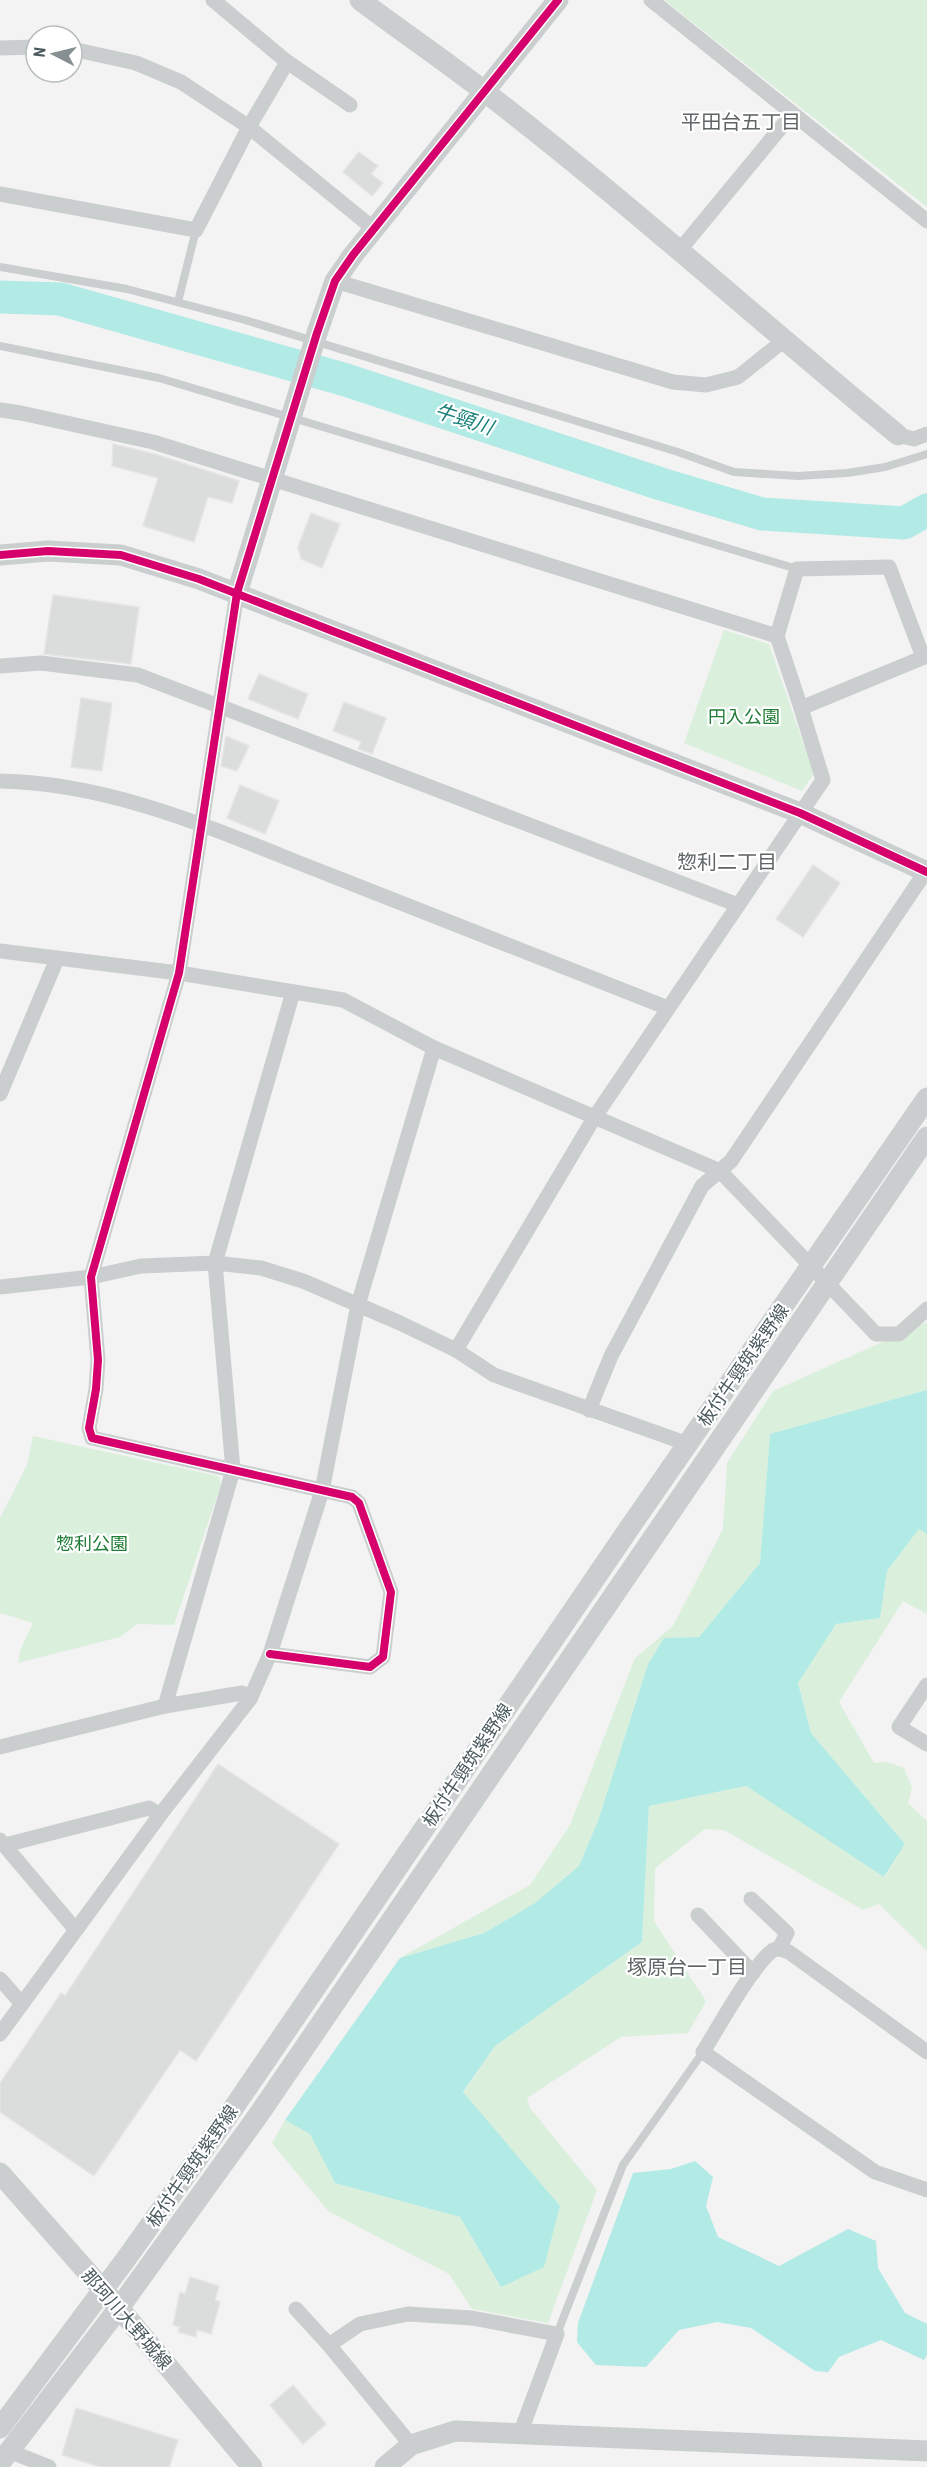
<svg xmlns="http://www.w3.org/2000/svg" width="927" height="2467" font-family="'Roboto Condensed','Noto Sans JP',sans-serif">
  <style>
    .green { fill: #daf0dc }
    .water { fill: #b2eae6 }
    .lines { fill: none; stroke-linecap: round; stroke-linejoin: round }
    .river { stroke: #b2eae6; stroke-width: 33 }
    .building { fill: #dbdcdc; stroke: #e5e5e6; stroke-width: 1.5 }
    .lane { stroke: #cbcece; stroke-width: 8 }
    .street { stroke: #cbcece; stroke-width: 15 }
    .secondary { stroke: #cacecf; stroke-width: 21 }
    .cycleway-casing { stroke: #fff; stroke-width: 11 }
    .cycleway { stroke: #d6006c; stroke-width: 8 }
    .labels { text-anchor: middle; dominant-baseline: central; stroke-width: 4.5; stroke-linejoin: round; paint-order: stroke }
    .park-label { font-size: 18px; fill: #207c35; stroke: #fff }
    .street-label { font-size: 18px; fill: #4b5a5e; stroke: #fff }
    .neighbourhood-label { font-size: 20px; fill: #5f6466; stroke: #fff }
    .water-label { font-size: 20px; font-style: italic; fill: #177f78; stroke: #fff }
  </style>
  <rect width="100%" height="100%" fill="#f3f3f3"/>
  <!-- green -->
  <g class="green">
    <polygon points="664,0 927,0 927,207"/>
    <polygon points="724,630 769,644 814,774 802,791 684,743"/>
    <polygon points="927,1322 927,1390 770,1434 760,1563 699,1637 664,1638 648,1664 598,1821 579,1866 535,1903 484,1933 400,1958 530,1885 570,1825 635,1658 673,1626 723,1529 727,1463 773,1391"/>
    <polygon points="33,1436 218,1476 221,1484 174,1625 137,1624 120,1637 18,1663 20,1651 33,1623 0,1613 0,1518 27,1465"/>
    <polygon points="919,1529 927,1534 927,1614 903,1601 839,1702 874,1763 888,1762 904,1768 912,1788 908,1803 927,1821 927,1951 879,1904 863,1910 724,1830 705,1829 655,1868 654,1921 706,2001 688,2033 621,2037 527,2098 530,2108 597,2190 548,2323 472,2309 449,2274 328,2211 272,2143 285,2120 310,2134 335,2183 460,2217 501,2286 559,2206 463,2093 495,2046 642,1942 649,1806 746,1786 885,1877 905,1844 811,1733 798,1682 836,1624 880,1618 887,1571"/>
  </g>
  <!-- water -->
  <g class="water">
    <polygon points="927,1390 927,1534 919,1529 887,1571 880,1618 836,1624 798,1683 811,1733 905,1844 884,1877 746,1786 649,1806 642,1942 495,2046 463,2092 560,2206 544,2267 501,2287 460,2217 335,2183 310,2134 285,2120 400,1958 484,1933 535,1903 579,1866 598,1821 648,1664 664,1638 699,1637 760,1563 770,1434"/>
    <polygon points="695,2161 713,2177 706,2206 718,2237 779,2266 848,2229 876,2241 878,2268 905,2313 927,2324 927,2355 924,2360 881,2340 839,2357 828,2372 815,2371 751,2328 717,2322 679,2330 646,2367 596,2365 577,2342 578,2323 633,2173 671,2169"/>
  </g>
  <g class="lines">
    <!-- river -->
    <polyline class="river" points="0,297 60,299 346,380 661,484 762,514 904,523 927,510"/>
  </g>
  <!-- building -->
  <g class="building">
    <polygon points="359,152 378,166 371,174 383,183 372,196 343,172"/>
    <polygon points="113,444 155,454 239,481 232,503 208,497 194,542 143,526 158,478 112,466"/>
    <polygon points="311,513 340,524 322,568 301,559 298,547"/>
    <polygon points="53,595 139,607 131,664 44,654"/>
    <polygon points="259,674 308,694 298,719 248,699"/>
    <polygon points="81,698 112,703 102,771 71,767"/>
    <polygon points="344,702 386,718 372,754 358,749 361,742 333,731"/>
    <polygon points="226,736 249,746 237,771 221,766"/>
    <polygon points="240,785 279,801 265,834 227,818"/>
    <polygon points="813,865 840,883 803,937 776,919"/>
    <polygon points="218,1764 339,1844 196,2061 180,2050 94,2176 0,2112 0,2083 61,1993 65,1996"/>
    <polygon points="190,2277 219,2286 215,2300 220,2302 211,2334 197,2330 196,2337 178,2332 180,2327 173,2325 180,2292 185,2294"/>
    <polygon points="293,2385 326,2424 303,2444 270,2405"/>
    <polygon points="76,2408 178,2440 169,2467 100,2467 62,2455"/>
  </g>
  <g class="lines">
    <!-- lane -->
    <g class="lane">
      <polyline points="0,267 127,289 245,320 678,452 734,472 798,476 847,473 885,467 927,454"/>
      <polyline points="178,302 196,230"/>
      <polyline points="0,346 159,378 797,569"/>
      <polyline points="557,2334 623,2165 703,2052"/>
    </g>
    <!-- street -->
    <g class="street">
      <polyline points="651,0 927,221"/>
      <polyline points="0,48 36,47"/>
      <polyline points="72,49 136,63 181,82 249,127 374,229"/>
      <polyline points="286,61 350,105"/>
      <polyline points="0,194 196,230 249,127 286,64 286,61 213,0"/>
      <polyline points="679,251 792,114"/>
      <polyline points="335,281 673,382 706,385 738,377 783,341"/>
      <polyline points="0,410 21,413 153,442 777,636"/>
      <polyline points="898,435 914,439 927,434"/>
      <polyline points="237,593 179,973 91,1277 98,1360 96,1389 89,1428 92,1438 352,1497 359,1503 391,1592 383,1657 370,1667 270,1654"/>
      <polyline points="0,666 41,663 138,675 738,905"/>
      <polyline points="801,708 777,636 797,569 889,567 923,657"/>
      <path d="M0,781C116,783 224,834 330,875C442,920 555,964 668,1008"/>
      <polyline points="0,951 179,973 343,1000 434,1048 358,1305 322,1491 270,1654 250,1699 160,1815 0,2034"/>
      <polyline points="434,1048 720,1171 876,1334 899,1334 927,1309"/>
      <polyline points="0,1094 57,959"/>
      <polyline points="0,1287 91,1277 141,1266 215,1263 261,1268 303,1281 400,1323 456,1350 494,1375 688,1444"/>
      <polyline points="456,1350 594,1118 823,780 801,708 927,656"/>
      <polyline points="589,1410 611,1356 702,1186 731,1161 926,871"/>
      <polyline points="927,1685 899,1727 927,1744"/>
      <polyline points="165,1706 233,1470 215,1263 293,992"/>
      <polyline points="0,1747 165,1706 242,1693 250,1699"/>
      <polyline points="0,1840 75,1929"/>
      <polyline points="5,1845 149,1808 160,1815"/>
      <polyline points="751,1899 787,1933 779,1949"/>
      <polyline points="698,1915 753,1973"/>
      <polyline points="0,1979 22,2004"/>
      <path d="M927,2052L789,1952C783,1950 777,1947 772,1951C752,1966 718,2028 703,2052L875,2172L927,2190"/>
      <polyline points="296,2309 329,2345"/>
      <polyline points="411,2445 329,2345 360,2324 408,2314 472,2318 557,2334 520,2434"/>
      <polyline points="9,2451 49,2467"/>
    </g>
    <!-- secondary -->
    <g class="secondary">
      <path d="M360,0C401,31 444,60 485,92C627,201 760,322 898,435"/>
      <polyline points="0,555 48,551 121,555 199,579 800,813 927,872"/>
      <polyline points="237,593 317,333 335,281 353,255 558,0"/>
      <polyline points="0,2173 119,2308 252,2467"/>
      <polyline points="0,2428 126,2259 232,2110 628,1530 927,1098"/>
      <polyline points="0,2463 119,2308 257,2117 927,1137"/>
      <polyline points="385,2467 411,2445 455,2431 927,2451"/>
    </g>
    <defs>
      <g id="cycleway">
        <polyline points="0,555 48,551 121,555 199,579 800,813 927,872"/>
        <polyline points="270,1654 370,1667 383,1657 391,1592 359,1503 352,1497 92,1438 89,1428 96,1389 98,1360 91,1277 179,973 237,593 317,333 335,281 353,255 558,0"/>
      </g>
    </defs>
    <!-- cycleway casing -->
    <use href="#cycleway" class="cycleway-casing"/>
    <!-- cycleway -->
    <use href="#cycleway" class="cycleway"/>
  </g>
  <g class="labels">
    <!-- park labels -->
    <g class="park-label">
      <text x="744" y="716">円入公園</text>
      <text x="92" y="1543">惣利公園</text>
    </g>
    <!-- street labels -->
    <g class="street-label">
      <text transform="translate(743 1365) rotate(-55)">板付牛頸筑紫野線</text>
      <text transform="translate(467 1765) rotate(-56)">板付牛頸筑紫野線</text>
      <text transform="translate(192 2166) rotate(-55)">板付牛頸筑紫野線</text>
      <text transform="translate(127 2319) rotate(49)">那珂川大野城線</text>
    </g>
    <!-- neighbourhood labels -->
    <g class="neighbourhood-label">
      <text x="741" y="122">平田台五丁目</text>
      <text x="727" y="862">惣利二丁目</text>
      <text x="687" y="1967">塚原台一丁目</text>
    </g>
    <!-- water labels -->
    <g class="water-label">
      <text transform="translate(464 419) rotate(18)">牛頸川</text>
    </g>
  </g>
  <!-- north arrow -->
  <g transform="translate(54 54) rotate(277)"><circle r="28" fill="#ffffff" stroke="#b7bdbf" stroke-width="1.5"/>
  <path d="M0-4.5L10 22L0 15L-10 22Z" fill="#869092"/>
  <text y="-9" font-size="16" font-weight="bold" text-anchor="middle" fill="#4b5a5e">N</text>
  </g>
</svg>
